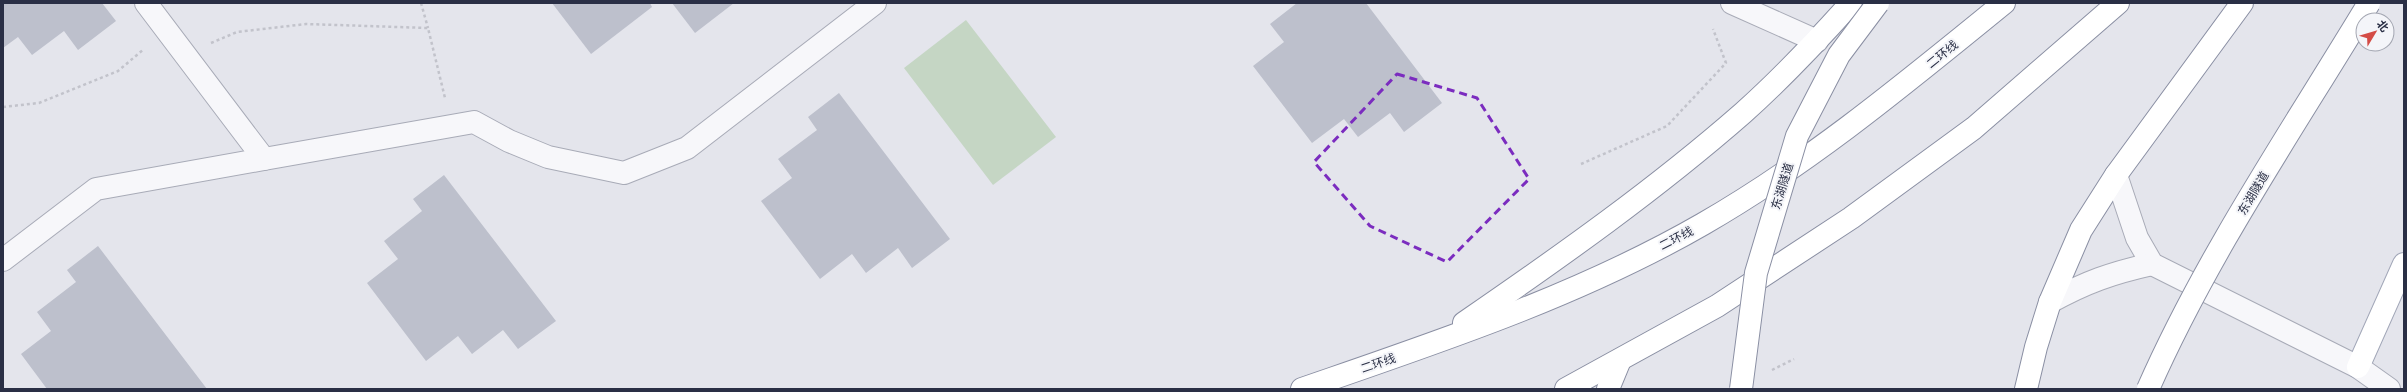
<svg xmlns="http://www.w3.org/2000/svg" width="2407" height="392" font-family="'PT Sans Narrow','Noto Sans SC',sans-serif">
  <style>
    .green { fill: #c5d6c4 }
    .building { fill: #bdc0cc }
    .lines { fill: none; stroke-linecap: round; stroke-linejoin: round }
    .minor-casing { stroke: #a8abb7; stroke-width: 24 }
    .major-casing { stroke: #a2a7b8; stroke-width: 24 }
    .highway-casing { stroke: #8a8fa3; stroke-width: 24 }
    .path { stroke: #c2c3cb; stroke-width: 2.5; stroke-dasharray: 3 3; stroke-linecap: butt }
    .minor { stroke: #f7f7fa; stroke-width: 22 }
    .major { stroke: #fff; stroke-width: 22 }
    .highway { stroke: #fff; stroke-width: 22 }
    .highway-bridge-casing { stroke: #8a8fa3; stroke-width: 24; stroke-linecap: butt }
    .highway-bridge { stroke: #fff; stroke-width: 22 }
    .marked { fill: none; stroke: #7b2cbf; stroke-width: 3; stroke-dasharray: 8 5; stroke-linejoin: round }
    .labels { text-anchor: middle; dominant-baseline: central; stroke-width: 4; stroke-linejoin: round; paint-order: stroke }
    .street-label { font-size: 12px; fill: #2a2f45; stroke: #f4f5f9 }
  </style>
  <rect width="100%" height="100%" fill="#e4e5ec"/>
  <!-- green -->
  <polygon class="green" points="966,20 1056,137 993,185 904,68"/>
  <!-- building -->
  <g class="building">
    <polygon points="3,3 102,3 116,21 78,50 64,31 32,55 18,37 3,48"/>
    <polygon points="552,3 650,3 652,7 591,54"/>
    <polygon points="672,3 734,3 695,33"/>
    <polygon points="1297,3 1366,3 1442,103 1404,132 1390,113 1358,137 1344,119 1312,143 1253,66 1284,42 1270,24"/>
    <polygon points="839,93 950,239 912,268 898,248 866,273 852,254 820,279 761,201 792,178 778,159 817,130 808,117"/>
    <polygon points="444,175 556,321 518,349 503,330 472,354 458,336 426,361 367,283 398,259 384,241 422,211 413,199"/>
    <polygon points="98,246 207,389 47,389 21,354 51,331 37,312 76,282 67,270"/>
  </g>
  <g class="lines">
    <defs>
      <g id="minor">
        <polyline points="146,3 264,159 474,122 509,141 548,157 624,173 687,148 875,3"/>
        <polyline points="1732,3 1817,41"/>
        <polyline points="2116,175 2137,238 2152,264 2358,367 2389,389"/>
        <polyline points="3,260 96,189 264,159"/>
        <path d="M2050,302C2086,282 2112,273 2152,264"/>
      </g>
      <polyline id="major" points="2358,367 2404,264"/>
      <g id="highway">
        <path d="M1464,323C1560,257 1655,190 1743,113C1781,79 1817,41 1851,3"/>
        <path d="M1302,389C1438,342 1578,296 1703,224C1811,162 1908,81 2004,3"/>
        <polyline points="1566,389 1717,306 1851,218 1974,128 2118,3"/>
        <polyline points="1608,389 1620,360"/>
        <polyline points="2026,389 2036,347 2050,302 2081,230 2116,175 2242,3"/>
      </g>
    </defs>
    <!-- minor casing -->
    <use href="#minor" class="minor-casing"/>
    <!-- major casing -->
    <use href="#major" class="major-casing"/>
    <!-- highway casing -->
    <use href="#highway" class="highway-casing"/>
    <!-- path -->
    <g class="path">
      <polyline points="421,3 428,28"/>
      <polyline points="211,43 237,32 306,24 428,28 445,98"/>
      <polyline points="3,107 39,103 118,71 144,49"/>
      <polyline points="1581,164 1667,126 1726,63 1713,29"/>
      <polyline points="1772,370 1794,359"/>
    </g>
    <!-- minor -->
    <use href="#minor" class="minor"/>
    <!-- major -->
    <use href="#major" class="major"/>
    <!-- highway -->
    <use href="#highway" class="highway"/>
    <defs>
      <g id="highway-bridge">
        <polyline points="1741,389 1756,273 1797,136 1839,55 1878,3"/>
        <path d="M2148,389C2208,253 2293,129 2369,3"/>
      </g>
    </defs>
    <!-- highway-bridge casing -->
    <use href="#highway-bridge" class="highway-bridge-casing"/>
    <!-- highway-bridge -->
    <use href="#highway-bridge" class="highway-bridge"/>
  </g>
  <!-- marked area -->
  <path class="marked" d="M1397,74L1477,98L1529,179L1447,262L1370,226L1314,162Z"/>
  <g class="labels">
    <!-- street labels -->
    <g class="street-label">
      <text transform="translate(1942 54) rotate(-39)">二环线</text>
      <text transform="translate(1782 186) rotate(-73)">东湖隧道</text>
      <text transform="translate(2253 193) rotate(-59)">东湖隧道</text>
      <text transform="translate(1676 238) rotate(-27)">二环线</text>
      <text transform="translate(1378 363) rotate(-19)">二环线</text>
    </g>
  </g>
  <!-- border -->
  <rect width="2407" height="392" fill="none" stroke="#2a2f45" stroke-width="8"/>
  <!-- north arrow -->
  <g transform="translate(2375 32) rotate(52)"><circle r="19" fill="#f4f5f9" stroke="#a3a6b1"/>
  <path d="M0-3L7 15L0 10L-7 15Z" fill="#d44c46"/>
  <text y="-6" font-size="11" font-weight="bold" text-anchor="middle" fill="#2a2f45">北</text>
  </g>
</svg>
